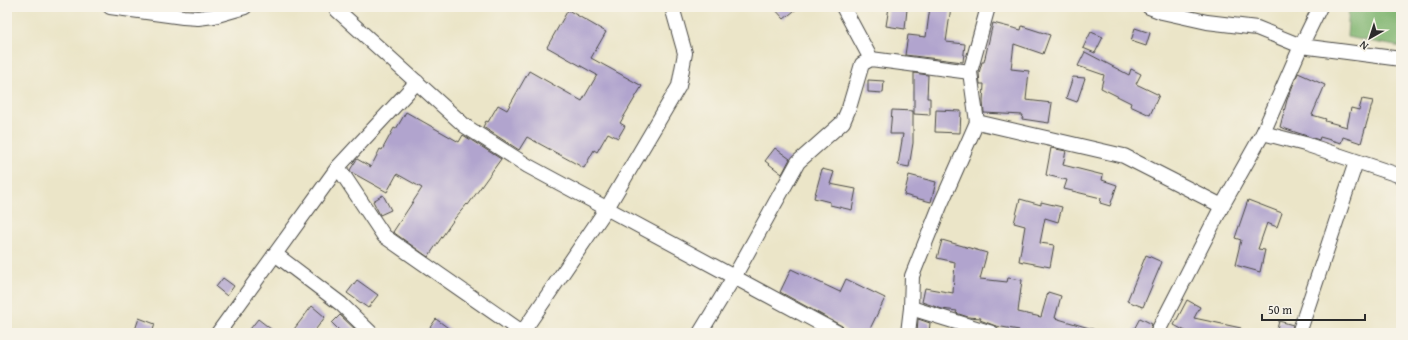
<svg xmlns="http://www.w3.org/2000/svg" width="1408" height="340" font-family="'Gentium Book Plus',serif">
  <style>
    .forest { fill: #80b570; stroke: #56704e }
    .building { fill: #b1a4ce }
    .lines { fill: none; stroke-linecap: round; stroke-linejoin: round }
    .minor-casing { stroke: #484743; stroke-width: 16 }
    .minor { stroke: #fff; stroke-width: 14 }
  </style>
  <rect width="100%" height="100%" fill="#f7f3e8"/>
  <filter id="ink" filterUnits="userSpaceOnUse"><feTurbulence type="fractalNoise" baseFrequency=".025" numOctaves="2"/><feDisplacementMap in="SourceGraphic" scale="8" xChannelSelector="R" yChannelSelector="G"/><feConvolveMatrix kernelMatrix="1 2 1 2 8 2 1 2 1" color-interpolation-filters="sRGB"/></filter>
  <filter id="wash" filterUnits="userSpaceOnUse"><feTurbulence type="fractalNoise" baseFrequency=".012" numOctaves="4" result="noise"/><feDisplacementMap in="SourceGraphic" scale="16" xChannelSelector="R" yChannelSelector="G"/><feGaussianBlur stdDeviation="0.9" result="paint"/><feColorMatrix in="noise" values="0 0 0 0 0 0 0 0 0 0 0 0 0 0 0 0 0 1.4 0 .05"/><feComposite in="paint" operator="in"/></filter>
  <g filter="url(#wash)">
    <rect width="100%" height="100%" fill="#ebe5c8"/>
    <!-- forest -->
    <polygon class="forest" points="1349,7 1401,7 1401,47 1347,37"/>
    <g id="blocks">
      <!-- building -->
      <g class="building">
        <polygon points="773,7 799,7 784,19"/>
        <polygon points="889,7 907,9 905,29 886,26"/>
        <polygon points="930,7 951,7 946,42 965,44 963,62 905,55 908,35 926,37"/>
        <polygon points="568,10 606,32 591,58 642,86 620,123 625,126 618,138 608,133 597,152 594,150 584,168 527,137 519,150 483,127 486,121 488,122 498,105 507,110 529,71 582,101 597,75 547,47"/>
        <polygon points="993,23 1021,30 1022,26 1050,35 1043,54 1014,44 1011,69 1029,71 1026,100 1052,103 1049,123 1022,119 1023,115 984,113 983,102 984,84 980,84 979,73 982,62 984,62"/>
        <polygon points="1135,28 1150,33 1146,46 1131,41"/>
        <polygon points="1091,32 1103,37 1095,53 1083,48"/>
        <polygon points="1085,52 1129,75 1131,69 1141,74 1136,84 1159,95 1150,115 1130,106 1131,103 1101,88 1104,75 1078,66"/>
        <polygon points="914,73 928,75 927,98 930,98 930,115 914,114"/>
        <polygon points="1298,73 1325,85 1312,115 1326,119 1325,121 1347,127 1351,108 1359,110 1362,99 1373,101 1361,143 1343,137 1341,143 1320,137 1319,140 1280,127 1287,100"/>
        <polygon points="1073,77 1085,78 1077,102 1066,98"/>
        <polygon points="868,80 884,81 883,93 868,92"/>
        <polygon points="892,110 913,111 913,143 909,167 898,165 903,134 890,134"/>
        <polygon points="936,110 961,111 960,133 935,132"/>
        <polygon points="406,112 459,142 463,135 501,159 468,205 467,204 455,218 428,257 393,232 422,188 397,174 387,192 351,172 350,170 357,159 371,167 380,149 382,150 394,128 396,129"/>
        <polygon points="775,148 790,159 782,174 765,161"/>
        <polygon points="1051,148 1066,151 1063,165 1103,175 1102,180 1117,185 1110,206 1100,203 1101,198 1064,189 1067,180 1046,175"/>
        <polygon points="822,169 834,172 830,184 856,189 852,210 830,205 830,202 814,198"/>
        <polygon points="909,175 936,182 931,202 904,195"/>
        <polygon points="383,195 391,210 380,215 373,201"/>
        <polygon points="1020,199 1041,205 1041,202 1062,207 1058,222 1045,218 1040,243 1054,245 1050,267 1019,261 1025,226 1014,223"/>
        <polygon points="1248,200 1282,213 1277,227 1267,223 1258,249 1265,250 1260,272 1235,265 1241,240 1235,238"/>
        <polygon points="942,240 987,253 980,279 1007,282 1008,278 1022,280 1018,312 1041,317 1048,292 1061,296 1055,318 1096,330 1096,333 1018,333 1019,330 996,326 980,320 981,318 968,317 956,313 957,311 942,309 922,302 925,288 953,293 955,262 937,258"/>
        <polygon points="1146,255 1162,262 1143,307 1127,301"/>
        <polygon points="791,269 840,292 846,279 885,298 868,333 848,333 842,326 780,292"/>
        <polygon points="223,278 234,286 227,296 216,287"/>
        <polygon points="357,280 378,295 368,308 347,293"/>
        <polygon points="1187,300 1200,307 1194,318 1241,328 1240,333 1189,333 1174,325"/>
        <polygon points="312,306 325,317 313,333 291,333"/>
        <polygon points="340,315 359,333 342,333 332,323"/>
        <polygon points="139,318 155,324 152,333 134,333"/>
        <polygon points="1140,318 1152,324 1149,333 1132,333"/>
        <polygon points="258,319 276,333 247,333"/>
        <polygon points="436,319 455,333 426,333"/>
        <polygon points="918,319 930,323 929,333 917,333"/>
        <polygon points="1279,321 1293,325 1291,333 1276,333"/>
      </g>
    </g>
  </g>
  <g filter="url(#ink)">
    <use href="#blocks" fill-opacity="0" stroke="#484743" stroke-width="1"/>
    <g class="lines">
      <defs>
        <g id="minor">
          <polyline points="110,7 183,17 198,18 214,16 245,7"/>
          <polyline points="843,7 871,59"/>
          <polyline points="1149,7 1162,12 1207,22 1257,28 1301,46 1401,59"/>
          <polyline points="337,10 465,126 528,166 838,333"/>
          <polyline points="977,122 1124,156 1222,206"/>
          <polyline points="1263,133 1305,144 1401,176"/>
          <polyline points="338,167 384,236 522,332"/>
          <polyline points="275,254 341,304 371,333"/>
          <polyline points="911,308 992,333"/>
          <polyline points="218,333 338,167 417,82"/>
          <polyline points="522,333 607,208 679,86 685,53 672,7"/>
          <polyline points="700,333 734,277 798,162 843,122 849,108 862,64 871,59 970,72"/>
          <polyline points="908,333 911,308 912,276 940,206 977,122 970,72 988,7"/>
          <polyline points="1157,333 1222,206 1263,133 1301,46 1320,7"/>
          <polyline points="1299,333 1356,162"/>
        </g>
      </defs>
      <!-- minor casing -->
      <use href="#minor" class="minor-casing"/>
      <!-- minor -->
      <use href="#minor" class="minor"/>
    </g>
  </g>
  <!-- margin -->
  <rect width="1408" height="340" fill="none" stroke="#f7f3e8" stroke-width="24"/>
  <!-- north arrow -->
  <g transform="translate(1370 38) rotate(219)" stroke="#f7f3e8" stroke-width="3" paint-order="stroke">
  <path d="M0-3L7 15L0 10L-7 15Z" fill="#2b2b2b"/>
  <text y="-6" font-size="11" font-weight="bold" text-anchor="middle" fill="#2b2b2b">N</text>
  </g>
  <!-- scale -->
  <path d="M1262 314v6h103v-6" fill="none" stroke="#2b2b2b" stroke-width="2"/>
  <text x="1268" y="314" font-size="12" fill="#2b2b2b" stroke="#f7f3e8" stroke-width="3" paint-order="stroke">50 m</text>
</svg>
